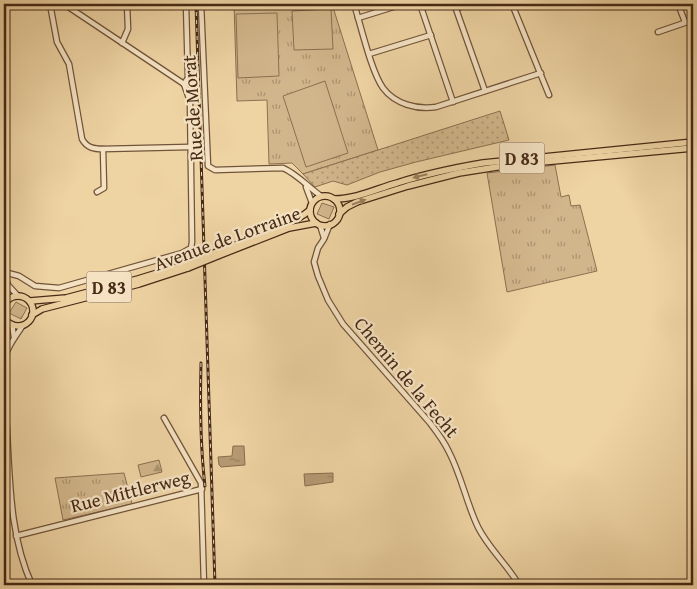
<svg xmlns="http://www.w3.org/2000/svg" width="697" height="589" font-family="'Gentium Book Plus',serif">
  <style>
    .grass { fill: url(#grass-tufts); stroke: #8c7050 }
    .forest { fill: url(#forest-firs); stroke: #8c7050 }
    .park { fill: #d2b68b; stroke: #8c7050 }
    .garden { fill: url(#garden-dots); stroke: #8c7050 }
    .water { fill: url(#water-ripples); stroke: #896d4e }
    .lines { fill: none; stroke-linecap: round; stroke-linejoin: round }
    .minor-casing { stroke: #715439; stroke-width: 7 }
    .major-casing { stroke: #472a16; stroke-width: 8 }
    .minor { stroke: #f4e2c3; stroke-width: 4.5 }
    .major { stroke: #eed3a3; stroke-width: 5.5 }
    .rail-casing { stroke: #472a16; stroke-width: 3 }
    .rail { stroke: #f4e2c3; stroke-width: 1; stroke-dasharray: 4; stroke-linecap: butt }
    .major-bridge-casing { stroke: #472a16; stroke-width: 8; stroke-linecap: butt }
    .major-bridge { stroke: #eed3a3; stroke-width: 5.5 }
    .oneway { fill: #9a7e5c }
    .labels { text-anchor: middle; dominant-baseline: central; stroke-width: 4.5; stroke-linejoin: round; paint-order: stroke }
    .shield { fill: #f4e2c3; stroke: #7b614a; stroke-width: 1 }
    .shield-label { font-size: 18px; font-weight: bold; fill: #472a16 }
    .street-label { font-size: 19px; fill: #472a16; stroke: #f4e2c3 }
  </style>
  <defs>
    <pattern id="grass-tufts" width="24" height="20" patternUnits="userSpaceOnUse" patternTransform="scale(1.25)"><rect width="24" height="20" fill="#d2b68b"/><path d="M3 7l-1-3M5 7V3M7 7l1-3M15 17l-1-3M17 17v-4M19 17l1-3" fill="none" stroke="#ac9471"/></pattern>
    <pattern id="forest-firs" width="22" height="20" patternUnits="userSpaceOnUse" patternTransform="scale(1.25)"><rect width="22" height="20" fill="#d2b68b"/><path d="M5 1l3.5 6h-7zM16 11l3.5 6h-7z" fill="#ac9471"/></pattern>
    <pattern id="garden-dots" width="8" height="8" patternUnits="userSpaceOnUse" patternTransform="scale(1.25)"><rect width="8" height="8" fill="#d2b68b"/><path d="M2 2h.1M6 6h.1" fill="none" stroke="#ac9471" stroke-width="1.8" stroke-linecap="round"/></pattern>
    <pattern id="water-ripples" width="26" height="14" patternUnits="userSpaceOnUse" patternTransform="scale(1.25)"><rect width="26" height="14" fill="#b59a73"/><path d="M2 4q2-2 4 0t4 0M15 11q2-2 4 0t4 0" fill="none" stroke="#957e5d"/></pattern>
  </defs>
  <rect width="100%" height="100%" fill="#eed3a3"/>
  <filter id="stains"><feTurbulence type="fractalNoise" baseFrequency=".004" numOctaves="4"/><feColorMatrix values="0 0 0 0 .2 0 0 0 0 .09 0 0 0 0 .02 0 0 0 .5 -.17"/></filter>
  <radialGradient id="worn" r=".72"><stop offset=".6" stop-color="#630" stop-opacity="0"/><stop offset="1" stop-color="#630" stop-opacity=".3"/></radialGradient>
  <!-- grass -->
  <g class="grass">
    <polygon points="234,4 332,4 378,150 303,174 292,163 269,164 267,100 237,101"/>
    <polygon points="555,165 561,197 569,195 571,206 580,205 597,271 507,292 487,173"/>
    <polygon points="322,203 334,207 329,219 317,214"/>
    <polygon points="16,302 27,308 21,319 9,313"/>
    <polygon points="124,473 132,504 63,520 55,478"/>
  </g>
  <!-- forest -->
  <polygon class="forest" points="159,460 162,472 141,477 138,465"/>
  <!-- park -->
  <g class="park">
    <polygon points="331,9 333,49 294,50 292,11"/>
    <polygon points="277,13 279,76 238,78 236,14"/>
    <polygon points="325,81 348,153 306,167 283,96"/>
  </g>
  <!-- garden -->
  <polygon class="garden" points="500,111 509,140 416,162 380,172 347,185 333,181 315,187 303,174"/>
  <!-- water -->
  <g class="water">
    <polygon points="233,446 244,446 245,465 221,467 219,465 218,457 232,456"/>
    <polygon points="333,473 333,482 305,486 304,474"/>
  </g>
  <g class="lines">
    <defs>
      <g id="minor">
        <path d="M50,4L57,42L69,64L82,139C87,148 94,149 103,149L189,147"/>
        <polyline points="64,4 184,84"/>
        <path d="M201,4L208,166L215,170L283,168C297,174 308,187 321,196"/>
        <path d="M354,4C361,26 371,71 383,88C395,104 417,110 436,107L541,73"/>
        <polyline points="420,4 453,102"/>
        <polyline points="467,4 456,9 485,91"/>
        <polyline points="512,4 549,95"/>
        <polyline points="678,4 685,22"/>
        <polyline points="358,18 403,4"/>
        <polyline points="658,32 693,20"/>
        <polyline points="122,43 128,29 127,4"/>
        <polyline points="369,54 431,35"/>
        <polyline points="184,84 188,78 186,4"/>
        <polyline points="306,187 312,203"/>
        <polyline points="97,192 104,188 103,149"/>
        <path d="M330,224L324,239L318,248L314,262L318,276L328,300L343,324L430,423C437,432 444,441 449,452C461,475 466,501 477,525C487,547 507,564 519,585"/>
        <polyline points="320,225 324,238"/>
        <polyline points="4,272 19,276 35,286 59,288 182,253 191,248 192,242 190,101 184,84"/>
        <polyline points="4,274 8,285 18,296"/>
        <polyline points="4,284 7,301"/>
        <polyline points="12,324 14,337"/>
        <path d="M23,325C16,336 6,348 4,362C2,384 6,409 7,431C10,483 10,537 32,585"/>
        <polyline points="164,418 201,483 204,585"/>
        <polyline points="16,536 202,489"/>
      </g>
      <g id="major">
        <circle cx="325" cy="211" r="15"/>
        <path d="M334,199C356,199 376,189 397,183C425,174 454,168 483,163L693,142"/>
        <polyline points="339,214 347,207 357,202 408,186 459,173 510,165 693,148"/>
        <path d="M219,251C245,241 289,228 310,210"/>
        <polyline points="220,255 289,228 316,223"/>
        <circle cx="18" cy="311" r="15"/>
        <polyline points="30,301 66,298 138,279 187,264"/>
        <polyline points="32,315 42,309 139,284 188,268"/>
      </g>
    </defs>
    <!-- minor casing -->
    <use href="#minor" class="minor-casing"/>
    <!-- major casing -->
    <use href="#major" class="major-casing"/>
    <!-- minor -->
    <use href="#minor" class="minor"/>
    <!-- major -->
    <use href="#major" class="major"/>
    <defs>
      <g id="rail">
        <polyline points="196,4 215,585"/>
        <path d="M201,363C200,404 200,444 205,486"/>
      </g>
    </defs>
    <!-- rail casing -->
    <use href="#rail" class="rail-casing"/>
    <!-- rail -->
    <use href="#rail" class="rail"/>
    <defs>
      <g id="major-bridge">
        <polyline points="187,264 219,251"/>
        <polyline points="188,268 220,255"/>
      </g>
    </defs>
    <!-- major-bridge casing -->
    <use href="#major-bridge" class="major-bridge-casing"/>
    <!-- major-bridge -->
    <use href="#major-bridge" class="major-bridge"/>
  </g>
  <!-- one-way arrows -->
  <defs><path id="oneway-solid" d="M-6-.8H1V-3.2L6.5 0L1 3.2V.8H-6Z" transform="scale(1.25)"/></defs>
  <g class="oneway">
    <use href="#oneway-solid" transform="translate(420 176) rotate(166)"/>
    <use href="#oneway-solid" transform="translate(359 202) rotate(-20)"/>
  </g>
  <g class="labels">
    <!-- shield labels -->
    <g class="shield">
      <rect x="499.5" y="142.5" width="45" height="31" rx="4"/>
      <rect x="86.5" y="271.5" width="45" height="31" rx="4"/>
    </g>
    <g class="shield-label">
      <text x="522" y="158">D 83</text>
      <text x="109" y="287">D 83</text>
    </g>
    <!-- street labels -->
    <g class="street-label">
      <text transform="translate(192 108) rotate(-94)">Rue de Morat</text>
      <text transform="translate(227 238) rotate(-20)">Avenue de Lorraine</text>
      <text transform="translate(407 377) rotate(50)">Chemin de la Fecht</text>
      <text transform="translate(130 491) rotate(-14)">Rue Mittlerweg</text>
    </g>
  </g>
  <!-- margin -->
  <rect width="697" height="589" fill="none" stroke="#eed3a3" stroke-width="20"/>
  <rect x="5" y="5" width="687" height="579" fill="none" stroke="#472a16" stroke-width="2.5"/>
  <rect x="10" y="10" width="677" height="569" fill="none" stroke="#472a16"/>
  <rect width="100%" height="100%" filter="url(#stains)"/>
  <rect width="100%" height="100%" fill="url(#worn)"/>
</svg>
